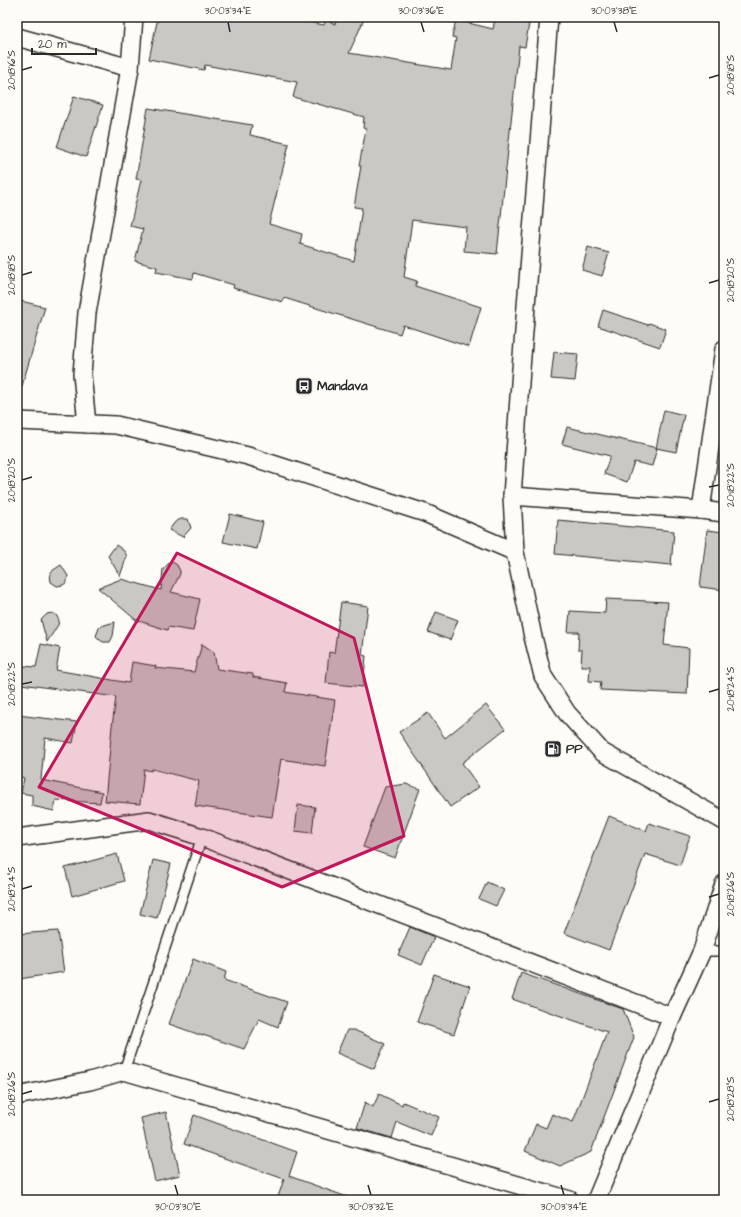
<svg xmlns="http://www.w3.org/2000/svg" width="741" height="1217" font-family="'Architects Daughter',sans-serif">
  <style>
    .building { fill: #c9c8c4; stroke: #2b2b2b }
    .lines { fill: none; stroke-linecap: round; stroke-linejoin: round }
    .service-casing { stroke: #2b2b2b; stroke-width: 12 }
    .minor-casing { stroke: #2b2b2b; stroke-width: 20 }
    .service { stroke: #fdfcf7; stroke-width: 9 }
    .minor { stroke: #fdfcf7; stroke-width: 17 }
    .marked { fill: #c2185b; fill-opacity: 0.2; stroke: #c2185b; stroke-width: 3; stroke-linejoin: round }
    .ticks { fill: none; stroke: #2b2b2b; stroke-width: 1.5 }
    .labels { text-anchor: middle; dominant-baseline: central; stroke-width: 3; stroke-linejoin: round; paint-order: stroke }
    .poi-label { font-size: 13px; font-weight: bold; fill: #2b2b2b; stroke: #fdfcf7; text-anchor: start }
    .neatline { fill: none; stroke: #2b2b2b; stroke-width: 1.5 }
    .ticks-label { font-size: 10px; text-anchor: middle; fill: #2b2b2b }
  </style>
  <rect width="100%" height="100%" fill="#fdfcf7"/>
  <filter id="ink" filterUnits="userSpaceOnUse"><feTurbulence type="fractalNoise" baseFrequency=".025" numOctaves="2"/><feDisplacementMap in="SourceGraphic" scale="8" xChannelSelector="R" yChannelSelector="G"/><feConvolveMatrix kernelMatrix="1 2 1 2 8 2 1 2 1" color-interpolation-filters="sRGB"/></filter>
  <g filter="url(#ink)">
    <!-- building -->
    <g class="building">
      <polygon points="158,17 283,17 324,25 326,20 335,24 336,17 365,17 349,53 451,70 456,38 452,37 456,20 493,29 495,18 529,24 525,47 519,46 497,254 464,251 466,227 412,220 404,277 417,281 415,286 481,307 469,347 403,325 400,334 284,298 283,302 233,288 234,285 194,273 193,279 156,272 157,267 135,261 143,229 130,226 141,180 136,179 148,108 252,125 250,135 289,144 269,224 302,234 300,244 354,261 362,208 354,207 361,166 359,166 366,129 363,128 364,117 293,97 297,82 205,65 204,70 149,59"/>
      <polygon points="74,96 103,105 86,157 57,147"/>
      <polygon points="588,247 609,253 602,276 582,270"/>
      <polygon points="17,300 45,307 22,386 17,385"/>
      <polygon points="603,310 648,325 649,323 666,329 660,347 598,326"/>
      <polygon points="554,352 578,354 575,381 551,379"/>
      <polygon points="664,410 684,415 676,452 656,448"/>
      <polygon points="567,427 657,448 652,466 634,462 627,482 604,474 610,456 562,444"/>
      <polygon points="230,514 263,522 257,549 223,542"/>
      <polygon points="181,519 188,519 191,528 183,537 169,530 175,522"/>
      <polygon points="558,520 674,531 671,565 555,554"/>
      <polygon points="707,530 724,532 724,590 700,587"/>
      <polygon points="116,545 124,551 127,556 120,576 108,556"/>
      <polygon points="171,561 177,565 180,571 180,574 171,592 200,599 193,631 168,627 167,630 136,620 98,588 121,579 161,590 163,569"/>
      <polygon points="61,565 68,576 66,583 63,585 57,586 51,582 50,574 52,571"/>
      <polygon points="606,599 668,602 664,645 689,648 687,694 600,690 601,682 589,681 590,666 581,666 582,650 578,650 579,632 568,632 570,611 605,613"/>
      <polygon points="341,602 368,606 362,655 366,656 363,687 326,683 329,652 334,653"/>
      <polygon points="436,612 458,620 450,640 428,632"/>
      <polygon points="52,613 56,615 59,620 58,625 47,642 41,620 47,614"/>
      <polygon points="115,622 113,636 110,642 103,642 100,640 96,636 99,628 101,626"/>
      <polygon points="41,644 60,648 56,670 129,683 132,662 156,666 155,668 194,672 202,644 214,652 217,669 253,674 253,677 287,683 285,692 335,700 325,766 281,759 272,817 195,806 199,781 152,769 151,771 144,769 140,804 105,801 112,726 116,697 21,684 23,666 36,667"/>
      <polygon points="486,705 505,729 462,763 479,787 450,807 399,732 428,713 445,738"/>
      <polygon points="17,715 77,722 73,743 45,738 41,780 102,792 100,803 56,800 54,811 32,806 32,795 21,793 24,778 17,776"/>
      <polygon points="406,784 420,789 395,858 363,847 385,787"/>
      <polygon points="298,805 315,807 312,833 295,831"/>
      <polygon points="609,816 646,831 649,823 690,836 680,865 645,854 609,950 564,933"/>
      <polygon points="117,854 124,881 72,896 65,868"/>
      <polygon points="153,860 171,864 157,918 140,914"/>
      <polygon points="487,882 504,890 496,906 479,899"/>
      <polygon points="410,927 434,937 422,965 398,955"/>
      <polygon points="58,931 64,972 19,979 17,969 17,934"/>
      <polygon points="193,959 226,972 224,980 287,1002 278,1027 259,1019 244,1049 203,1035 203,1036 169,1024"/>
      <polygon points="521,973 623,1009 634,1037 591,1152 560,1166 525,1151 536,1124 546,1128 552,1114 573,1122 607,1032 512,999"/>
      <polygon points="434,974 470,986 454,1034 417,1022"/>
      <polygon points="347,1030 354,1030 385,1044 374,1069 337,1053"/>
      <polygon points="379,1094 402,1105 403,1102 439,1117 431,1136 397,1122 392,1138 357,1128 365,1102 373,1107"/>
      <polygon points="166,1112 180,1175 155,1181 141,1118"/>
      <polygon points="194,1115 297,1152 289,1176 350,1198 350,1200 277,1200 284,1179 184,1144"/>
    </g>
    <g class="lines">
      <defs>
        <g id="service">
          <polyline points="702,951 724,951"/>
          <polyline points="124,1071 202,837"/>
        </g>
        <g id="minor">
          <polyline points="549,17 521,369 512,496 515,552 533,637 543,676 567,713 602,752 724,821"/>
          <polyline points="17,37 130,68"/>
          <polyline points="17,421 116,425 248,456 425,513 515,552"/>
          <polyline points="87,424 82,374 87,313 130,68 134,17"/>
          <polyline points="512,496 701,510 724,513"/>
          <polyline points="701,510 724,349"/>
          <polyline points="17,838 149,820 202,837 672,1017"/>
          <polyline points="17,1096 90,1081 124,1071 570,1200"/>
          <polyline points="596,1200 672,1017 702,951 724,884"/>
        </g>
      </defs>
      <!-- service casing -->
      <use href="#service" class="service-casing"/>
      <!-- minor casing -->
      <use href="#minor" class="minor-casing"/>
      <!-- service -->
      <use href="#service" class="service"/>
      <!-- minor -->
      <use href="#minor" class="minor"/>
    </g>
  </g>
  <!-- marked area -->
  <path class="marked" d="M177,553L354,638L404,836L282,887L39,787Z"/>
  <!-- ticks -->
  <path class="ticks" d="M228,22L230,32M421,22L424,32M614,22L617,32M22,70L32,67M709,78L719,75M22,275L32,272M709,283L719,280M22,480L32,477M709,487L719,485M22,684L32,682M709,692L719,689M22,889L32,886M709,897L719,894M22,1094L32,1091M709,1102L719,1099M175,1185L178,1195M368,1185L371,1195M561,1185L564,1195"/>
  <!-- icons -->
  <defs>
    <symbol id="bus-square" viewBox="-11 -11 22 22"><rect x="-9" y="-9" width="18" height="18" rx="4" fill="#2b2b2b" stroke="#fdfcf7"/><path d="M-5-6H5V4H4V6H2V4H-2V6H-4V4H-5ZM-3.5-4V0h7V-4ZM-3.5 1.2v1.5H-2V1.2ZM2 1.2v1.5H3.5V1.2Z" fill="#fff"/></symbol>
    <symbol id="fuel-square" viewBox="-11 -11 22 22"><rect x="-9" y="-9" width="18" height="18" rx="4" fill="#2b2b2b" stroke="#fdfcf7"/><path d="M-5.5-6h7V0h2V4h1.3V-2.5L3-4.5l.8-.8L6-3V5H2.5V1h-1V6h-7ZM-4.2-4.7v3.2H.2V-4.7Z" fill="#fff"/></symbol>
  </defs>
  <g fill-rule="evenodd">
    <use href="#bus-square" x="294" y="376" width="20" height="20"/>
    <use href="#fuel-square" x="543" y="739" width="20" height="20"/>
  </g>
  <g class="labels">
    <!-- poi labels -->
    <g class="poi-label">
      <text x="317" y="386">Mandava</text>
      <text x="566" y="749">PP</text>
    </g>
  </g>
  <!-- margin -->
  <rect width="741" height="1217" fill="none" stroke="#fdfcf7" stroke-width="44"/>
  <!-- scale -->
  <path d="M32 48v6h64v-6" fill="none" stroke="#2b2b2b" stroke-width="2"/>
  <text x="38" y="48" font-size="12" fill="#2b2b2b" stroke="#fdfcf7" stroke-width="3" paint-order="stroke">20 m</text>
  <rect x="22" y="22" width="697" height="1173" class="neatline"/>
  <g class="ticks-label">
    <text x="228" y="14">30°03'34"E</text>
    <text x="421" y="14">30°03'36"E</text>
    <text x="614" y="14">30°03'38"E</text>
    <text transform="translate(11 70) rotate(-90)" y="4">20°18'16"S</text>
    <text transform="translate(730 75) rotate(-90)" y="4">20°18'18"S</text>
    <text transform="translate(11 275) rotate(-90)" y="4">20°18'18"S</text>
    <text transform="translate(730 280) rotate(-90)" y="4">20°18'20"S</text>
    <text transform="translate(11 480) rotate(-90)" y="4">20°18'20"S</text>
    <text transform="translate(730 485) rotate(-90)" y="4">20°18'22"S</text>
    <text transform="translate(11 684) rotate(-90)" y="4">20°18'22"S</text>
    <text transform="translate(730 689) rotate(-90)" y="4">20°18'24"S</text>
    <text transform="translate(11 889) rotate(-90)" y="4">20°18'24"S</text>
    <text transform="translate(730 894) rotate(-90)" y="4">20°18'26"S</text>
    <text transform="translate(11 1094) rotate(-90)" y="4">20°18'26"S</text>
    <text transform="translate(730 1099) rotate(-90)" y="4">20°18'28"S</text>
    <text x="178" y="1210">30°03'30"E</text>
    <text x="371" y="1210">30°03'32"E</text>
    <text x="564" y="1210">30°03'34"E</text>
  </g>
</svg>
